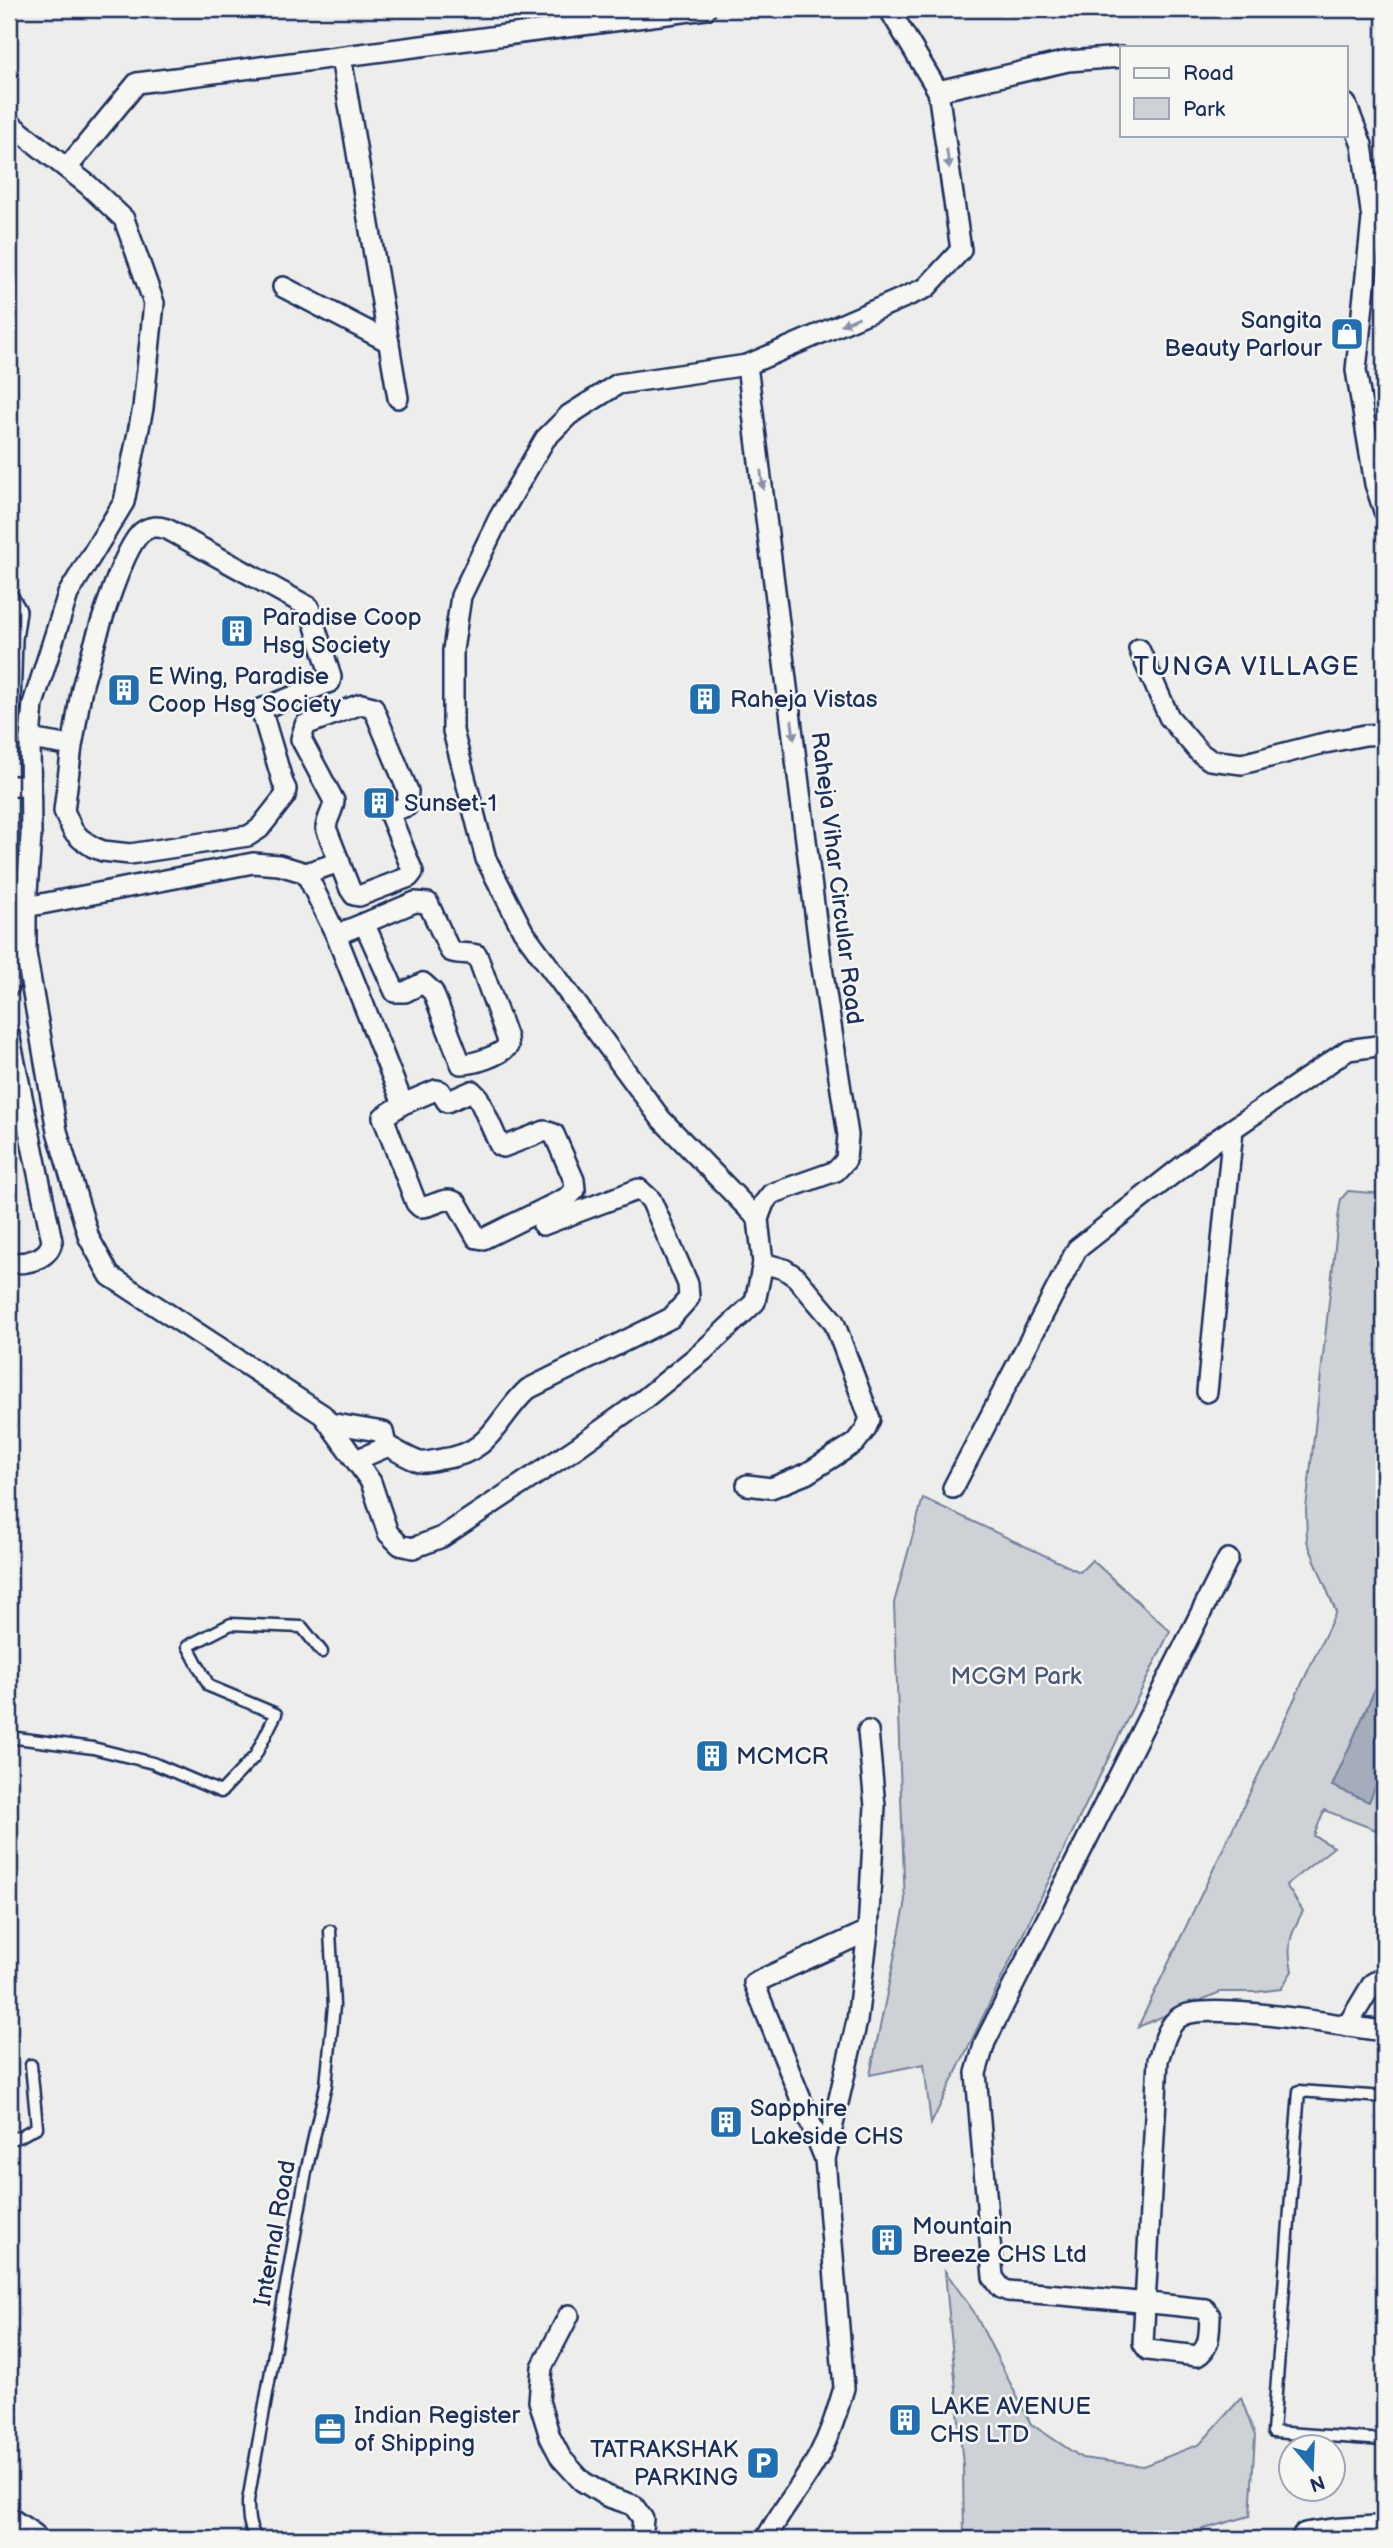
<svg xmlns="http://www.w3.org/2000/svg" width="1393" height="2548" font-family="'Balsamiq Sans',sans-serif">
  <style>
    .green { fill: #ced2d7; stroke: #74809a; stroke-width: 2 }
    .water { fill: #a5acbc; stroke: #6e7a96; stroke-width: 2 }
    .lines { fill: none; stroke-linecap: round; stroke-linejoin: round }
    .service-casing { stroke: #1b2f5e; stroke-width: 15 }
    .minor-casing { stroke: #1b2f5e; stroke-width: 24 }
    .primary-casing { stroke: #1b2f5e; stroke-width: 37 }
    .service { stroke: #f6f6f2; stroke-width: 10 }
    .minor { stroke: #f6f6f2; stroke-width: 19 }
    .primary { stroke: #f6f6f2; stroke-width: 32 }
    .oneway { fill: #8892a8 }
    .labels { text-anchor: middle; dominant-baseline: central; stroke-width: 5; stroke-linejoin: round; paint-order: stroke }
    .poi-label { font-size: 24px; fill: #1b2f5e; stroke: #f6f6f2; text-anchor: start }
    .street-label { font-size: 24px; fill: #1b2f5e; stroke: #f6f6f2 }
    .park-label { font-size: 24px; fill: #48587c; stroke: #f6f6f2 }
    .neighbourhood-label { font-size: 26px; letter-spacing: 2px; fill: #1b2f5e; stroke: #f6f6f2 }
  </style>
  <rect width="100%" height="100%" fill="#edeeec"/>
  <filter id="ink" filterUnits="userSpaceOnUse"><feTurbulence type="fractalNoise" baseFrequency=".0143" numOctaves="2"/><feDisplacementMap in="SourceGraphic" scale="14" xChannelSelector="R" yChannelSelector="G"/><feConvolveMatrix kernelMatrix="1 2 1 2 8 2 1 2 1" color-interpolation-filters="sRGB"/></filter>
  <g filter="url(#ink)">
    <!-- green -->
    <g class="green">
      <path d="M1348,1191L1384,1194V1833L1324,1810L1314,1836L1334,1847L1286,1885L1303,1911C1291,1933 1286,1945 1292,1971L1281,1989L1256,1992H1220L1138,2027L1336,1612L1307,1541L1306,1509L1339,1211L1341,1199Z"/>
      <polygon points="923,1498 1080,1572 1092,1560 1170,1631 931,2124 924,2064 870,2075 905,1906 894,1603"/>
      <polygon points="945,2271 974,2312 1031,2424 1082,2458 1143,2466 1200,2444 1241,2398 1255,2436 1250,2516 1168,2539 964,2539 963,2465"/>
    </g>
    <!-- water -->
    <polygon class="water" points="1379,1680 1384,1682 1384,1767 1369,1802 1332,1786"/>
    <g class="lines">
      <defs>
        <g id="service">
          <polyline points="580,9 583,26"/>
          <polyline points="9,1737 93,1748 153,1763 221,1792 255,1756 276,1714 209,1686 188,1646 231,1624 302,1627 322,1652"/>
          <polyline points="1384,2097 1299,2091 1273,2432 1384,2440"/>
          <polyline points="9,2139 19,2137 37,2127 31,2065"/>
          <path d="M258,2539C248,2529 248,2514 248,2501L306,2172L326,2085L334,2006L330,1931"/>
        </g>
        <g id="minor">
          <polyline points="341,57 398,398"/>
          <polyline points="938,91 1068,61 1122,57"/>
          <polyline points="1346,104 1362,145 1372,219 1356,370 1375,484 1384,511"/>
          <polyline points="9,123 88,185 124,219 154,303 143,408 124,502 68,594 33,704 30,739 31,836 26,907 26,953 57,1131 89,1238 110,1276 323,1415 371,1482 388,1533 400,1545 413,1548 442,1537 576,1448 643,1400 702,1352 755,1302 763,1263 758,1219 764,1203 771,1194 836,1171 846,1160 848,1135 821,961 747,365 926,288 961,250 938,91 889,9"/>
          <polyline points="67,168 137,83 706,9"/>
          <polyline points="283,287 389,342"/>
          <polyline points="747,365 618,384 569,415 545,439 499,518 461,596 453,650 453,731 486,859 523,931 661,1119 758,1219"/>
          <polyline points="9,599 16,611 12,639 9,741"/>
          <polyline points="1139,649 1169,717 1199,752 1210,760 1242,764 1320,744 1365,735 1384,734"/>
          <path d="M361,704L373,707L408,791L407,806L393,811L390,815L413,872L409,877L359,896L354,895L350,889L326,828C327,817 333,812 334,801L301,739L305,725Z"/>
          <path d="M30,739L72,746C76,727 78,707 82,688C90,658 121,548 142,532C150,526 157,526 167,529L309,607L331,677L330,682L261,709L283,783L286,789L285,796L259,829L248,836L130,854L103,851L93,847L81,839L73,831L64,811L72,746"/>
          <polyline points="9,786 30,786"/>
          <polyline points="306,873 340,862"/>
          <polyline points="9,901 9,986"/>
          <path d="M26,907L253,863L279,865L306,873L336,935L403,1104L436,1090L440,1091L447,1102L472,1091L478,1097L500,1146L503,1147L545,1131L554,1134L574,1180L575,1190L568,1197L483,1239L477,1238L457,1203C444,1194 434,1208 420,1207L416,1203L383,1117L403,1104"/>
          <path d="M336,935L415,902L428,903L450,951C459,955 467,952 477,955L507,1038L508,1046C499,1056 474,1064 461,1064L433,992L423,983L405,992H395L364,923"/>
          <path d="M9,1034L52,1241C49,1259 26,1265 9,1262"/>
          <polyline points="1207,1392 1233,1129"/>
          <polyline points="330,1423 383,1432 386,1445 384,1448 356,1460"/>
          <path d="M386,1445C396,1450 409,1459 420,1462C426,1463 436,1460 442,1459C493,1453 496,1418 528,1389L671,1318L689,1298L688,1284L651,1200L639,1189L543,1225"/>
          <polyline points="747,1485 771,1488 806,1474 855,1443 865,1430 870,1419 834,1322 796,1277 784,1269 763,1263"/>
          <polyline points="953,1488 1077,1249 1212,1143 1348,1050 1384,1045"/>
          <path d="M1228,1559L985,2042L976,2073L993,2277L1001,2288L1008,2291C1073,2296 1139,2301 1205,2309L1210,2316C1209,2330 1211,2348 1197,2356L1148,2350L1143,2343L1158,2060C1163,2046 1167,2025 1180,2017C1206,2000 1347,2027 1384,2031"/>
          <polyline points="1347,2026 1373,1983 1384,1977"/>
          <polyline points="825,2159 754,1983 868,1931"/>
          <polyline points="569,2315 542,2367 539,2401 550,2437 561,2458 582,2481 606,2496 633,2505 643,2519 641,2539"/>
          <path d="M766,2539C781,2509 804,2484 819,2455C831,2433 837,2411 844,2388L825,2159L857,2021L868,1931L875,1806L868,1731"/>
        </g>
        <g id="primary">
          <polyline points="9,2525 30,2539"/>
          <polyline points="1308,2539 1336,2535 1384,2532"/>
        </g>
      </defs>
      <!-- service casing -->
      <use href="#service" class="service-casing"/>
      <!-- minor casing -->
      <use href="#minor" class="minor-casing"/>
      <!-- primary casing -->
      <use href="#primary" class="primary-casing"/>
      <!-- service -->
      <use href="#service" class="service"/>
      <!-- minor -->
      <use href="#minor" class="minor"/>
      <!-- primary -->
      <use href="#primary" class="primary"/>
    </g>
    <!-- one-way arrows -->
    <defs><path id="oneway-solid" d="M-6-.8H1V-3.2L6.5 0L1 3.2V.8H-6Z" transform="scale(1.75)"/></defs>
    <g class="oneway">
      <use href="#oneway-solid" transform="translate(948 159) rotate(82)"/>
      <use href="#oneway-solid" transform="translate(850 321) rotate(157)"/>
      <use href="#oneway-solid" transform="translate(762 480) rotate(83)"/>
      <use href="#oneway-solid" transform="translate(793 730) rotate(83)"/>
    </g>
  </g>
  <!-- icons -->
  <defs>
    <symbol id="shop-square" viewBox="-11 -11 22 22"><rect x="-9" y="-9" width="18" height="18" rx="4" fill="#1f6fb2" stroke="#f6f6f2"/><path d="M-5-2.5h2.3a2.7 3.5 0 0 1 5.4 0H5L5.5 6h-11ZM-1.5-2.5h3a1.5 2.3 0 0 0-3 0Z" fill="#fff"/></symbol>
    <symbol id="building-square" viewBox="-11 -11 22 22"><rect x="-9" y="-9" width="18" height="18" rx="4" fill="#1f6fb2" stroke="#f6f6f2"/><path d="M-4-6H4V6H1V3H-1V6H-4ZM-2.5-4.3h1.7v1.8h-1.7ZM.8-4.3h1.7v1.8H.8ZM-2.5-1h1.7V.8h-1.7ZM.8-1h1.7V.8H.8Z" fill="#fff"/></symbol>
    <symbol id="office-square" viewBox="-11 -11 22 22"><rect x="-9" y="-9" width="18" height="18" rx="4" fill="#1f6fb2" stroke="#f6f6f2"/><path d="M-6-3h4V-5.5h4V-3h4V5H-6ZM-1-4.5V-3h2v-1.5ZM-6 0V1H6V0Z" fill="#fff"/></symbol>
    <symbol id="parking-square" viewBox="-11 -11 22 22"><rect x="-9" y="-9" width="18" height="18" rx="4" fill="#1f6fb2" stroke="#f6f6f2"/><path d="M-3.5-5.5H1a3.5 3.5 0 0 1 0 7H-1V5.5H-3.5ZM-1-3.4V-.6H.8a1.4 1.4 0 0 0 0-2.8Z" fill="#fff"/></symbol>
  </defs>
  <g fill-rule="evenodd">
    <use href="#shop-square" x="1328" y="315" width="38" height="38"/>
    <use href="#building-square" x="218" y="612" width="38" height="38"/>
    <use href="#building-square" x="105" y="671" width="38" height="38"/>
    <use href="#building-square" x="686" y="680" width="38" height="38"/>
    <use href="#building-square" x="360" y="784" width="38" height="38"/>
    <use href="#building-square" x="693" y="1737" width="38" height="38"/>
    <use href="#building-square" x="707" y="2103" width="38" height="38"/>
    <use href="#building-square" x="868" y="2221" width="38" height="38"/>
    <use href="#building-square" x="886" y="2401" width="38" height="38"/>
    <use href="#office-square" x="311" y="2410" width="38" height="38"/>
    <use href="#parking-square" x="744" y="2444" width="38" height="38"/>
  </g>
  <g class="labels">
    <!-- poi labels -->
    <g class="poi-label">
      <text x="1322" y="320" text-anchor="end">Sangita<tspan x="1322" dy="28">Beauty Parlour</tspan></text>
      <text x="262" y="617">Paradise Coop<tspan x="262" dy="28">Hsg Society</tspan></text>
      <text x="148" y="676">E Wing, Paradise<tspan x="148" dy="28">Coop Hsg Society</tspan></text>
      <text x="730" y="699">Raheja Vistas</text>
      <text x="404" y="803">Sunset-1</text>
      <text x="736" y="1756">MCMCR</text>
      <text x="750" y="2108">Sapphire<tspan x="750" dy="28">Lakeside CHS</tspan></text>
      <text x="912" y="2226">Mountain<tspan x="912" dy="28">Breeze CHS Ltd</tspan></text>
      <text x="930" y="2406">LAKE AVENUE<tspan x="930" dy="28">CHS LTD</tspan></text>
      <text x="354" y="2415">Indian Register<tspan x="354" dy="28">of Shipping</tspan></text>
      <text x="738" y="2449" text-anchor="end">TATRAKSHAK<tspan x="738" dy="28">PARKING</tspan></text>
    </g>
    <!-- street labels -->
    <g class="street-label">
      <text transform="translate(837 878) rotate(83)">Raheja Vihar Circular Road</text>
      <text transform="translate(275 2233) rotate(-80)">Internal Road</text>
    </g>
    <!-- park labels -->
    <g class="park-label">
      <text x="1016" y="1676">MCGM Park</text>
    </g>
    <!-- neighbourhood labels -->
    <g class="neighbourhood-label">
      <text x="1247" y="667">TUNGA VILLAGE</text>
    </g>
  </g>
  <!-- margin -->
  <rect width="1393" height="2548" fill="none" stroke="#f6f6f2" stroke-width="35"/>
  <rect x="18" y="18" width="1358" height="2513" fill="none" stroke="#1b2f5e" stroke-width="2.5" filter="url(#ink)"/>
  <!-- legend -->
  <rect x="1120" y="46" width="228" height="91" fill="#f6f6f2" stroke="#9ea6b7" stroke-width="2"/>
  <rect x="1134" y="68" width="35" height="10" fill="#f6f6f2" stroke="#9ea6b7" stroke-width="2"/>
  <text x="1183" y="80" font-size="21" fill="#1b2f5e">Road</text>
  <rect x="1134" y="98" width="35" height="21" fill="#ced2d7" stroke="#9ea6b7" stroke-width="2"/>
  <text x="1183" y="116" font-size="21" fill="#1b2f5e">Park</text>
  <!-- north arrow -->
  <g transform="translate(1312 2468) rotate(161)"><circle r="33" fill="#f6f6f2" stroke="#9ea6b7" stroke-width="2"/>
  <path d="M0-5L12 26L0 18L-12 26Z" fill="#1f6fb2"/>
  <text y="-10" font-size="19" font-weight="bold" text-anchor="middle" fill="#1b2f5e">N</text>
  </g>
</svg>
